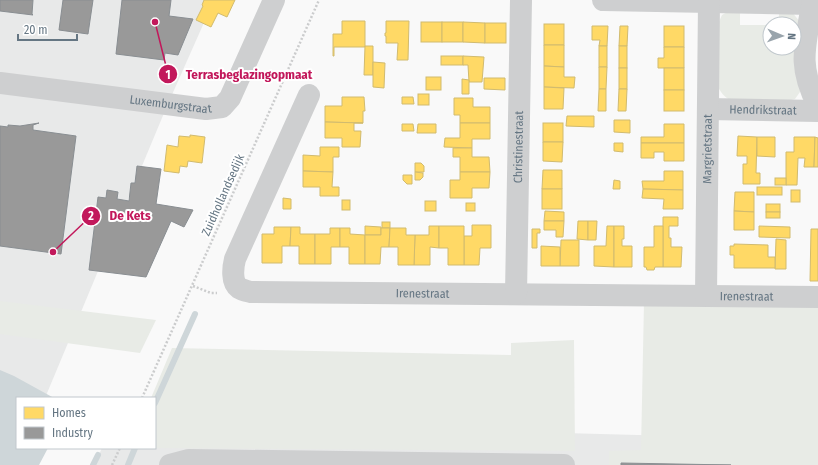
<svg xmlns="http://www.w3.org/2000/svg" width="818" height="465" font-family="'Fira Sans Condensed',sans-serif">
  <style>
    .built { fill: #e8e9e9 }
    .green { fill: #e8ebe6 }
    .water { fill: #ced6d9 }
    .homes { fill: #ffd966; stroke: #d1bb6f }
    .industry { fill: #999; stroke: #898e92 }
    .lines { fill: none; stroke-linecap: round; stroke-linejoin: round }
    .stream { stroke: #ced6d9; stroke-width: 6 }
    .path { stroke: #cbcccd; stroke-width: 2.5; stroke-dasharray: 2 2; stroke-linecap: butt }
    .minor { stroke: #cecfd0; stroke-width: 22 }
    .labels { text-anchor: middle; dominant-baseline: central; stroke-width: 4; stroke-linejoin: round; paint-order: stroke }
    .street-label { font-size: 12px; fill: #657683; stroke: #fff }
    .leader { fill: none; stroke: #c2185b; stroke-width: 1.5 }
    .callout-dot { fill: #c2185b; stroke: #fff; stroke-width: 1.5 }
    .mark-label { font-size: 12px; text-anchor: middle; font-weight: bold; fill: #fff }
    .callout-label { font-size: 13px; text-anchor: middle; font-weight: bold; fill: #c2185b; stroke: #fff; stroke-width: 4; stroke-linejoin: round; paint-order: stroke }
  </style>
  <rect width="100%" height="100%" fill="#f9f9f9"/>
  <!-- built -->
  <g class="built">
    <polygon points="0,0 214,0 167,106 45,398 17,398 17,465 0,465"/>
    <polygon points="155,422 749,438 749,465 94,465 102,448 155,448"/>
  </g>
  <!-- green -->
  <g class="green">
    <path d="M731,10H740V25H770V48H794V24H779V10L792,12L800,22L801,84L800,92L795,99L784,102L732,101C724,97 721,93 717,85L718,24L722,15Z"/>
    <polygon points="0,301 156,320 140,353 0,334"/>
    <polygon points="644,302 818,304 818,465 609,465 609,451 641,450"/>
    <polygon points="574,340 575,451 155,448 155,398 151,398 172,348 511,355 511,343"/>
  </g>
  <!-- water -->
  <polygon class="water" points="0,370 14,376 54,398 17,398 17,448 48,448 39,465 0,465"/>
  <!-- homes -->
  <g class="homes">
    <polygon points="204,0 235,0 227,17 218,13 211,27 196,20 203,6 202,5"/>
    <polygon points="342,21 365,21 365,47 334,47 334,56 333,56 333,34 342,34"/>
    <polygon points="386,21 409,21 408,60 397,60 398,43 386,43 386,36 385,36 385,33 386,33"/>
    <rect x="421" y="22" width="21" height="20"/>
    <rect x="442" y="22" width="21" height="20"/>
    <polygon points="463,22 485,23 485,43 463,42"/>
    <rect x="485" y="23" width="21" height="20"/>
    <rect x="544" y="24" width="20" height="21"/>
    <polygon points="592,26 608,26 607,46 599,46 600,40 592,40"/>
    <polygon points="620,26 628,26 627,46 619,46"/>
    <rect x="664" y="26" width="20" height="21"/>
    <polygon points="544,45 564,45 564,67 544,66"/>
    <polygon points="365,46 373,46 373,75 364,75"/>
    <rect x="599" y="46" width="8" height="21"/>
    <rect x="619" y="46" width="8" height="22"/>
    <polygon points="664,47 684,47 684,68 658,68 658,58 664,58"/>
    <rect x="441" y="56" width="22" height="9"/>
    <polygon points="463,56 484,57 482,82 469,82 468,65 463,65"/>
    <polygon points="373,62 385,63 384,88 373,87"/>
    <polygon points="544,66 564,67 564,77 575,77 574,88 544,87"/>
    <polygon points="599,67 607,67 606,89 599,89"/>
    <rect x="619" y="68" width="8" height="21"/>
    <rect x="664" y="68" width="20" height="22"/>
    <rect x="426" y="77" width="15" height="13"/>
    <polygon points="484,78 505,78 505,90 484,89"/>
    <polygon points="462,79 469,80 469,94 462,94"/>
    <polygon points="544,87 564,88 563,109 544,109"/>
    <polygon points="599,89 606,89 606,111 598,111"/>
    <polygon points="619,89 627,89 626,111 618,111"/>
    <rect x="664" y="90" width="20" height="21"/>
    <rect x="418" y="94" width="11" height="11"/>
    <polygon points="342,97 364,97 365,111 363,111 363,123 325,122 325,106 342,106"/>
    <polygon points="402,97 413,97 414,104 402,104"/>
    <polygon points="454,98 473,98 473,107 490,107 490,123 460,123 460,115 454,115"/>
    <polygon points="567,116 594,116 594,127 566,126"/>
    <polygon points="614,120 630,120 630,133 614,132"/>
    <polygon points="325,122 363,123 354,123 354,131 361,131 360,147 342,147 342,138 325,138"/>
    <polygon points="460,123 490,123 490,139 472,139 472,148 444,147 445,138 460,138"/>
    <rect x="543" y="123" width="20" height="19"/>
    <polygon points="402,124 413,124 414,131 402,131"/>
    <polygon points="418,124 436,124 436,133 417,133"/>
    <polygon points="664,124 684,124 684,143 641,143 641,137 664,137"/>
    <polygon points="190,135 205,137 202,163 188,161 187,167 180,166 179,173 164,171 167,145 178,147 179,136 190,137"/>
    <polygon points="738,136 757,137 756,173 760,173 760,184 743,184 743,164 747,164 747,156 737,156"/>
    <polygon points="757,137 775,137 775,157 757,156"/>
    <polygon points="794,137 815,137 814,167 804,167 805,158 798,158 797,185 786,185 786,152 794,152"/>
    <polygon points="815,137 818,138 818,167 814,167"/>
    <polygon points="543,142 563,142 562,162 543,161"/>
    <polygon points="614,143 623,143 623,152 614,151"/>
    <polygon points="641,143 684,143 684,161 664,161 664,152 654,152 654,158 641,158"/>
    <polygon points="320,147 339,147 339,157 333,157 333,172 303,171 303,155 320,156"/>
    <polygon points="453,148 472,148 472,157 489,157 490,172 460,172 460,157 453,157"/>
    <polygon points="415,163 421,163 424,166 424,172 415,172"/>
    <polygon points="543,170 562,170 562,189 542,189"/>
    <polygon points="303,171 333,172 332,187 339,187 339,196 320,196 320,187 303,187"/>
    <polygon points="664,171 683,171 683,190 643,189 642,181 664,181"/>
    <polygon points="415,172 423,173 423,177 420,180 415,180"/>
    <polygon points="460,172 490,172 489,188 472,188 472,198 450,198 450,180 460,180"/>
    <polygon points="403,175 412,175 412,184 407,184 403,180"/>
    <rect x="775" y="178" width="11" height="7"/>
    <polygon points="614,180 620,181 620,189 613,189"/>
    <rect x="757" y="187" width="25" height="8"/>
    <rect x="542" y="189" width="20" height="20"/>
    <polygon points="643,189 683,190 683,209 663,209 664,199 642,198"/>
    <rect x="791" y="190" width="9" height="12"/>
    <polygon points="735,192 754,192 754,212 734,211"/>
    <polygon points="283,198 291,199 291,209 283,209"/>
    <rect x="342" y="200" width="8" height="10"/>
    <rect x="425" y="201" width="11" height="10"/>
    <rect x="466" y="203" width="9" height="8"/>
    <rect x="766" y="204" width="14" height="8"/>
    <polygon points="545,211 564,212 564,221 544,221"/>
    <polygon points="734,211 754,212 754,230 734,230"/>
    <rect x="766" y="212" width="14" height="6"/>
    <polygon points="663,217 678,217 678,226 669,226 669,238 671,238 671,247 682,247 681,267 663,267"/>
    <polygon points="544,221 564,221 563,237 556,237 556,230 544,230"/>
    <polygon points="578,221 588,221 588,240 577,239"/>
    <polygon points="588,221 597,221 596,240 588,240"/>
    <rect x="382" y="222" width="8" height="6"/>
    <polygon points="472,225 491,225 491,248 480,248 479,265 464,265 464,236 472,236"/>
    <polygon points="365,226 381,227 381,235 365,235"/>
    <polygon points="429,226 439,226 439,248 430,247 430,265 414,265 415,235 429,235"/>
    <polygon points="439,226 464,226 464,265 448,265 448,248 439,248"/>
    <polygon points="607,226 614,226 614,267 594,266 594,246 606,246"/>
    <polygon points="614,226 624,226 624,239 622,239 622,246 632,246 632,267 614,267"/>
    <polygon points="654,226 663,226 663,267 655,267 654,270 647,270 646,267 644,267 644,247 654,247"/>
    <polygon points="759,226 790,227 790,238 759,237"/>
    <polygon points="274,227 291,227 290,246 282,246 282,263 262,263 262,234 274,234"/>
    <polygon points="291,227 300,227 300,234 315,234 315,264 299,264 299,246 290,246"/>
    <polygon points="330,228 340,228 340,247 331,247 331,264 315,264 315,234 330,234"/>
    <polygon points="340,228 350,228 350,234 365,235 365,264 349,264 349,247 340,247"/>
    <polygon points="381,228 390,228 389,247 381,247 380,264 365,264 365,235 381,235"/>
    <polygon points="390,228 406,228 406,235 415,235 414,265 398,265 398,247 389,247"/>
    <polygon points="532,229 540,229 540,233 537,233 537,248 532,248"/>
    <polygon points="811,229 818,229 818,281 810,281"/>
    <polygon points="776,239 786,240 786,269 775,269"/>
    <polygon points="561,240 579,240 579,266 560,266"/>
    <polygon points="734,244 768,245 768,257 775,257 775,268 734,268 734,255 730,255 730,246 734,246"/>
    <polygon points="541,246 560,247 560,266 541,266"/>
  </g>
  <!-- industry -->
  <g class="industry">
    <polygon points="0,0 33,0 32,14 33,15 0,11"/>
    <polygon points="63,0 93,0 88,34 59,30"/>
    <polygon points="122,0 171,0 169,16 193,19 178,55 165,53 164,60 116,54"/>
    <polygon points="39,123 33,125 33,130 76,136 61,254 0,246 0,126 8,127 8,125 20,126"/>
    <polygon points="137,166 161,169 156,204 193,210 184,227 171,221 146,277 89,270 98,197 106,198 107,190 118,192 117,199 129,201 131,183 135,183"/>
    <polygon points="621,463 731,465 621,465"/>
  </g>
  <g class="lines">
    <!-- stream -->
    <g class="stream">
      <polyline points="155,403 195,314"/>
      <polyline points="93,465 98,455"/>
      <polyline points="128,465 135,448"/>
    </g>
    <!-- path -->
    <g class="path">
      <polyline points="193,286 211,293 217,293"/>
      <polyline points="142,398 319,0"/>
      <polyline points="112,465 120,448"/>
    </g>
    <!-- minor -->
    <g class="minor">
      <polyline points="603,0 813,4"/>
      <path d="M813,0C806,43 796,64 818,105"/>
      <path id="s1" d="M0,83L206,109L222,107L230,98L274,0"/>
      <path id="s2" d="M309,95L235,259C233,267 231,282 239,288C242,290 247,291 251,292L818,297"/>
      <path id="s3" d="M708,109L818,111"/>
      <path id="s4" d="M516,294L521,0"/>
      <path id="s5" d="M706,296L709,2"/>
      <polyline points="170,465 189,460 564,465"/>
    </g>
  </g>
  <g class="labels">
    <!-- street labels -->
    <g class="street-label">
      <text stroke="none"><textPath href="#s1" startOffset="172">Luxemburgstraat</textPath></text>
      <text stroke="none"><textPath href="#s3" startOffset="55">Hendrikstraat</textPath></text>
      <text stroke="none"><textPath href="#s4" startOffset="147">Christinestraat</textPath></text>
      <text stroke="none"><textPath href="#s5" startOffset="147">Margrietstraat</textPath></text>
      <text transform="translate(223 195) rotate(-66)">Zuidhollandsedijk</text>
      <text stroke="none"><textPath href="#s2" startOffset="395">Irenestraat</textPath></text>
      <text stroke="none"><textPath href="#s2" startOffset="719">Irenestraat</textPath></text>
    </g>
  </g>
  <!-- callouts -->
  <path class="leader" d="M155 22L168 74M53 252L91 216"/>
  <g class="callout-dot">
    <circle cx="155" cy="22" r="4"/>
    <circle cx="53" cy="252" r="4"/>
    <circle cx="168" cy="74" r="10"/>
    <circle cx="91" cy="216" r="10"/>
  </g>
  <g class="mark-label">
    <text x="168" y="79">1</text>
    <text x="91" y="220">2</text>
  </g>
  <g class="callout-label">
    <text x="249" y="79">Terrasbeglazingopmaat</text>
    <text x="130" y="220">De Kets</text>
  </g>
  <!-- legend -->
  <rect x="16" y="397" width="140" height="52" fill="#ffffff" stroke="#c1c8cd"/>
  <rect x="24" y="407" width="20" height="12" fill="#ffd966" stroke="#c1c8cd"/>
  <text x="52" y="417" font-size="12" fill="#657683">Homes</text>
  <rect x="24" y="427" width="20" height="12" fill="#999999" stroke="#c1c8cd"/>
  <text x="52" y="437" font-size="12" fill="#657683">Industry</text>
  <!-- north arrow -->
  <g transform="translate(782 36) rotate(92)"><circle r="19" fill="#ffffff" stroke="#c1c8cd"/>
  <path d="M0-3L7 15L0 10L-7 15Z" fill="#99a4ac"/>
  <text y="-6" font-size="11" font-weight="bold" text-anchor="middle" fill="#657683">N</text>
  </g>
  <!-- scale -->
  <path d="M18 34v6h59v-6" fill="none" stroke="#657683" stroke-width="2"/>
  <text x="24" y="34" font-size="12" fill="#657683" stroke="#ffffff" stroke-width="3" paint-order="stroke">20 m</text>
</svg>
